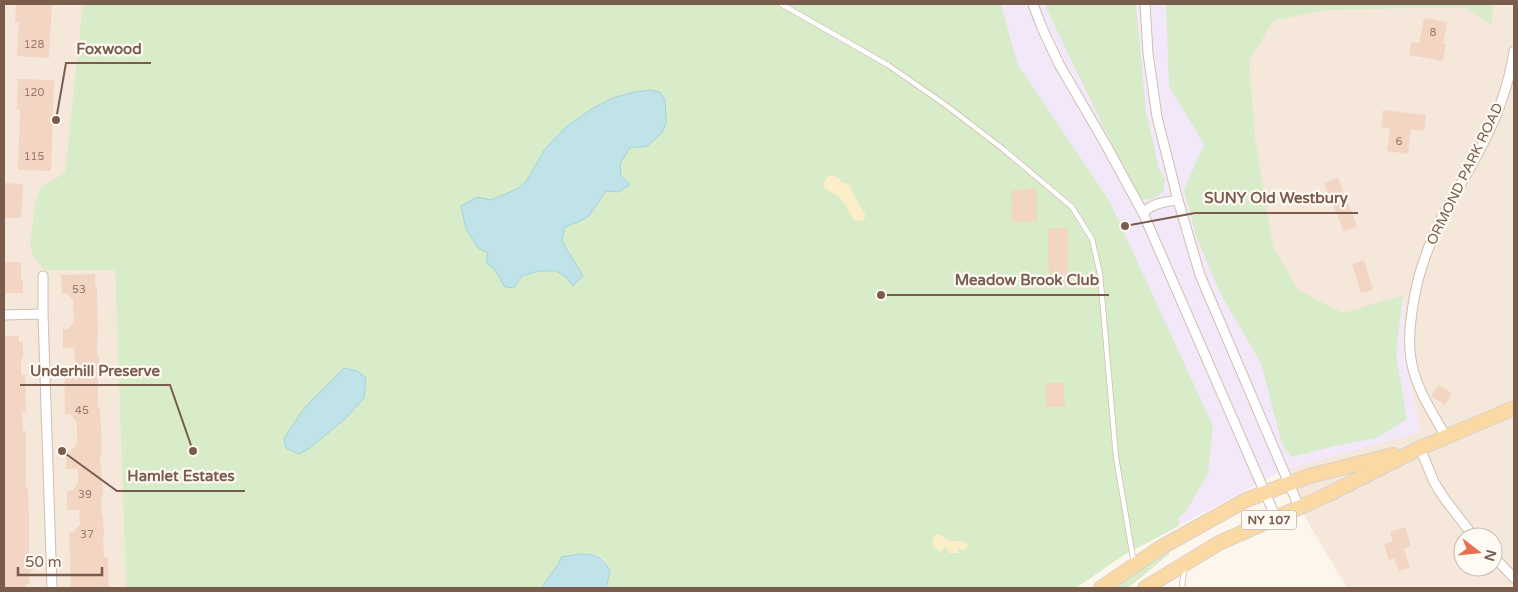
<svg xmlns="http://www.w3.org/2000/svg" width="1518" height="592" font-family="'Varela Round',sans-serif">
  <style>
    .residential { fill: #f5e8da; fill-rule: evenodd }
    .education { fill: #f3e8fa }
    .green { fill: #d8ecc9 }
    .sand { fill: #fcefc7 }
    .water { fill: #bfe3e8; stroke: #a5d3da }
    .building { fill: #f3d5c3 }
    .lines { fill: none; stroke-linecap: round; stroke-linejoin: round }
    .service-casing { stroke: #d1beb0; stroke-width: 6 }
    .minor-casing { stroke: #d1beb0; stroke-width: 11 }
    .primary-casing { stroke: #dad1cd; stroke-width: 16 }
    .service { stroke: #fff; stroke-width: 4.5 }
    .minor { stroke: #fff; stroke-width: 9 }
    .primary { stroke: #fbd9a5; stroke-width: 14 }
    .labels { text-anchor: middle; dominant-baseline: central; stroke-width: 4.5; stroke-linejoin: round; paint-order: stroke }
    .number-label { font-size: 11px; fill: #987a6a }
    .shield { fill: #fffaf3; stroke: #a28b7f; stroke-width: 1 }
    .shield-label { font-size: 12px; font-weight: bold; fill: #7a5c4d }
    .street-label { font-size: 14px; fill: #7a5c4d; stroke: #fffaf3 }
    .leader { fill: none; stroke: #7a5c4d; stroke-width: 2 }
    .callout-dot { fill: #7a5c4d; stroke: #fffaf3; stroke-width: 2 }
    .callout-label { font-size: 15px; text-anchor: middle; font-weight: bold; fill: #7a5c4d; stroke: #fffaf3; stroke-width: 4.5; stroke-linejoin: round; paint-order: stroke }
  </style>
  <rect width="100%" height="100%" fill="#fdf6ec"/>
  <!-- residential -->
  <g class="residential">
    <polygon points="4,4 101,4 114,236 126,588 4,588"/>
    <path d="M1230,4H1514V588H1347L1299,507L1282,471L1407,370L1403,337L1405,299L1348,318L1244,266ZM1463,537H1493V567H1463Z"/>
  </g>
  <!-- education -->
  <polygon class="education" points="966,4 1230,4 1244,266 1348,318 1405,298 1403,337 1404,355 1421,432 1282,471 1179,526 1169,438"/>
  <!-- green -->
  <g class="green">
    <path d="M83,4H1001L1017,63L1110,202L1213,426L1208,474L1185,513L1179,517V526L1124,555L1076,588H606L610,571C608,568 606,563 604,560C594,549 574,555 561,557L559,563L541,588H126L115,270H44L33,256L30,245L35,205L41,187L65,173Z"/>
    <polygon points="1045,4 1136,4 1146,112 1159,169 1165,179 1164,191 1153,199 1142,200 1135,192 1047,10"/>
    <polygon points="1166,4 1493,4 1492,25 1467,8 1414,8 1329,10 1274,20 1249,60 1255,139 1273,247 1298,290 1343,313 1403,295 1396,354 1407,419 1377,438 1339,445 1291,457 1282,444 1261,363 1221,295 1196,236 1184,190 1204,144 1169,86"/>
    <polygon points="1167,552 1169,552 1169,554 1128,588 1109,588"/>
  </g>
  <!-- sand -->
  <g class="sand">
    <path d="M833,175L841,180V183H845L851,186L852,192L865,214V218L862,221L854,220C849,213 847,205 840,198C835,193 827,192 823,186L826,178Z"/>
    <polygon points="937,534 939,534 948,540 966,542 968,545 968,547 962,551 959,547 958,553 949,553 946,547 944,547 942,552 936,549 932,544 933,538"/>
  </g>
  <!-- water -->
  <g class="water">
    <polygon points="650,90 660,92 665,100 666,118 666,124 662,133 646,147 630,147 620,164 621,176 630,185 618,192 606,191 589,216 578,222 565,227 562,241 583,276 573,286 566,277 556,271 539,271 522,276 514,288 505,287 495,270 486,262 488,253 478,248 466,229 461,206 477,197 491,200 517,189 526,182 545,149 566,127 593,108 613,98 634,92"/>
    <path d="M344,368L357,371L366,378L364,398L346,418L310,448L299,454L286,448L284,439C293,424 303,408 315,397C325,387 335,378 344,368Z"/>
    <path d="M580,554C597,554 602,556 610,571L606,588H541L559,563L561,557Z"/>
  </g>
  <!-- building -->
  <g class="building">
    <polygon points="16,4 52,4 49,58 17,56 19,22 15,22"/>
    <polygon points="1424,18 1447,22 1443,44 1446,44 1443,61 1409,55 1411,42 1419,43"/>
    <polygon points="18,79 54,80 51,171 18,170 20,110 17,110"/>
    <polygon points="1383,110 1426,115 1424,131 1411,129 1408,154 1387,151 1390,128 1381,127"/>
    <polygon points="1338,177 1357,226 1344,232 1324,183"/>
    <polygon points="4,183 23,184 21,218 4,218"/>
    <polygon points="1037,189 1037,222 1012,222 1011,190"/>
    <polygon points="1048,228 1068,228 1068,285 1049,285"/>
    <polygon points="1364,260 1373,290 1361,293 1352,264"/>
    <polygon points="8,262 21,262 21,280 23,280 23,293 4,293 4,263"/>
    <polygon points="95,274 95,285 97,287 98,330 97,355 99,355 99,370 98,376 98,406 100,408 102,451 100,458 103,492 101,498 102,517 103,517 104,536 103,538 104,557 108,557 109,588 71,588 69,532 73,532 80,524 79,510 67,510 67,491 72,491 78,484 78,469 66,469 66,451 71,451 77,444 77,428 76,421 70,414 65,415 64,369 69,369 75,362 74,348 63,348 63,329 68,329 74,322 73,300 67,293 62,294 61,275"/>
    <polygon points="4,336 19,336 19,342 23,342 23,358 21,358 21,375 25,375 26,412 22,412 23,431 26,431 26,487 28,488 29,515 29,564 31,566 31,572 29,573 30,584 26,584 26,587 4,588"/>
    <polygon points="1045,383 1064,383 1065,407 1046,407"/>
    <polygon points="1438,385 1452,393 1445,405 1431,396"/>
    <polygon points="1405,527 1411,546 1404,549 1410,568 1399,571 1394,558 1389,560 1384,544 1393,541 1390,532"/>
  </g>
  <g class="lines">
    <defs>
      <g id="service">
        <polyline points="781,4 888,65 947,106 1003,149 1072,207 1092,239 1100,274 1116,457 1134,564"/>
        <polyline points="1183,588 1182,585 1185,567"/>
      </g>
      <g id="minor">
        <polyline points="1033,4 1042,28 1059,64 1106,145 1143,213 1276,518"/>
        <polyline points="1145,4 1148,53 1157,117 1178,200 1200,275 1299,507"/>
        <path d="M1143,213C1153,203 1164,202 1178,200"/>
        <polyline points="43,276 43,314 52,588"/>
        <polyline points="4,315 43,314"/>
        <path d="M1446,437C1434,415 1419,393 1413,369C1408,350 1409,331 1412,312C1416,278 1428,245 1443,215C1454,194 1467,175 1477,155C1494,124 1509,86 1514,51"/>
        <polyline points="1420,448 1434,482 1444,498 1474,537"/>
        <polyline points="1493,556 1514,578"/>
      </g>
      <g id="primary">
        <polyline points="1101,588 1160,548 1246,500 1309,476 1393,455"/>
        <polyline points="1145,588 1219,543 1325,496 1420,448 1514,408"/>
      </g>
    </defs>
    <!-- service casing -->
    <use href="#service" class="service-casing"/>
    <!-- minor casing -->
    <use href="#minor" class="minor-casing"/>
    <!-- primary casing -->
    <use href="#primary" class="primary-casing"/>
    <!-- service -->
    <use href="#service" class="service"/>
    <!-- minor -->
    <use href="#minor" class="minor"/>
    <!-- primary -->
    <use href="#primary" class="primary"/>
  </g>
  <g class="labels">
    <!-- number labels -->
    <g class="number-label">
      <text x="1433" y="32">8</text>
      <text x="34" y="44">128</text>
      <text x="34" y="92">120</text>
      <text x="1399" y="141">6</text>
      <text x="34" y="156">115</text>
      <text x="79" y="289">53</text>
      <text x="82" y="410">45</text>
      <text x="85" y="494">39</text>
      <text x="87" y="534">37</text>
    </g>
    <!-- shield labels -->
    <rect class="shield" x="1241.5" y="510.5" width="55" height="19" rx="4"/>
    <g class="shield-label">
      <text x="1269" y="520">NY 107</text>
    </g>
    <!-- street labels -->
    <g class="street-label">
      <text transform="translate(1465 174) rotate(-64)">ORMOND PARK ROAD</text>
    </g>
  </g>
  <!-- callouts -->
  <path class="leader" d="M56 120L66 63H151M1125 226L1195 213H1358M881 295L945 295H1109M193 451L170 385H20M62 451L117 491H245"/>
  <g class="callout-dot">
    <circle cx="56" cy="120" r="5"/>
    <circle cx="1125" cy="226" r="5"/>
    <circle cx="881" cy="295" r="5"/>
    <circle cx="193" cy="451" r="5"/>
    <circle cx="62" cy="451" r="5"/>
  </g>
  <g class="callout-label">
    <text x="109" y="54">Foxwood</text>
    <text x="1276" y="203">SUNY Old Westbury</text>
    <text x="1027" y="285">Meadow Brook Club</text>
    <text x="95" y="376">Underhill Preserve</text>
    <text x="181" y="481">Hamlet Estates</text>
  </g>
  <!-- border -->
  <rect width="1518" height="592" fill="none" stroke="#7a5c4d" stroke-width="10"/>
  <!-- north arrow -->
  <g transform="translate(1478 552) rotate(106)"><circle r="24" fill="#fffaf3" stroke="#cabbb1"/>
  <path d="M0-4L9 19L0 12L-9 19Z" fill="#e76f51"/>
  <text y="-8" font-size="14" font-weight="bold" text-anchor="middle" fill="#7a5c4d">N</text>
  </g>
  <!-- scale -->
  <path d="M18 567v8h84v-8" fill="none" stroke="#7a5c4d" stroke-width="2.5"/>
  <text x="25" y="567" font-size="15" fill="#7a5c4d" stroke="#fffaf3" stroke-width="4" paint-order="stroke">50 m</text>
</svg>
